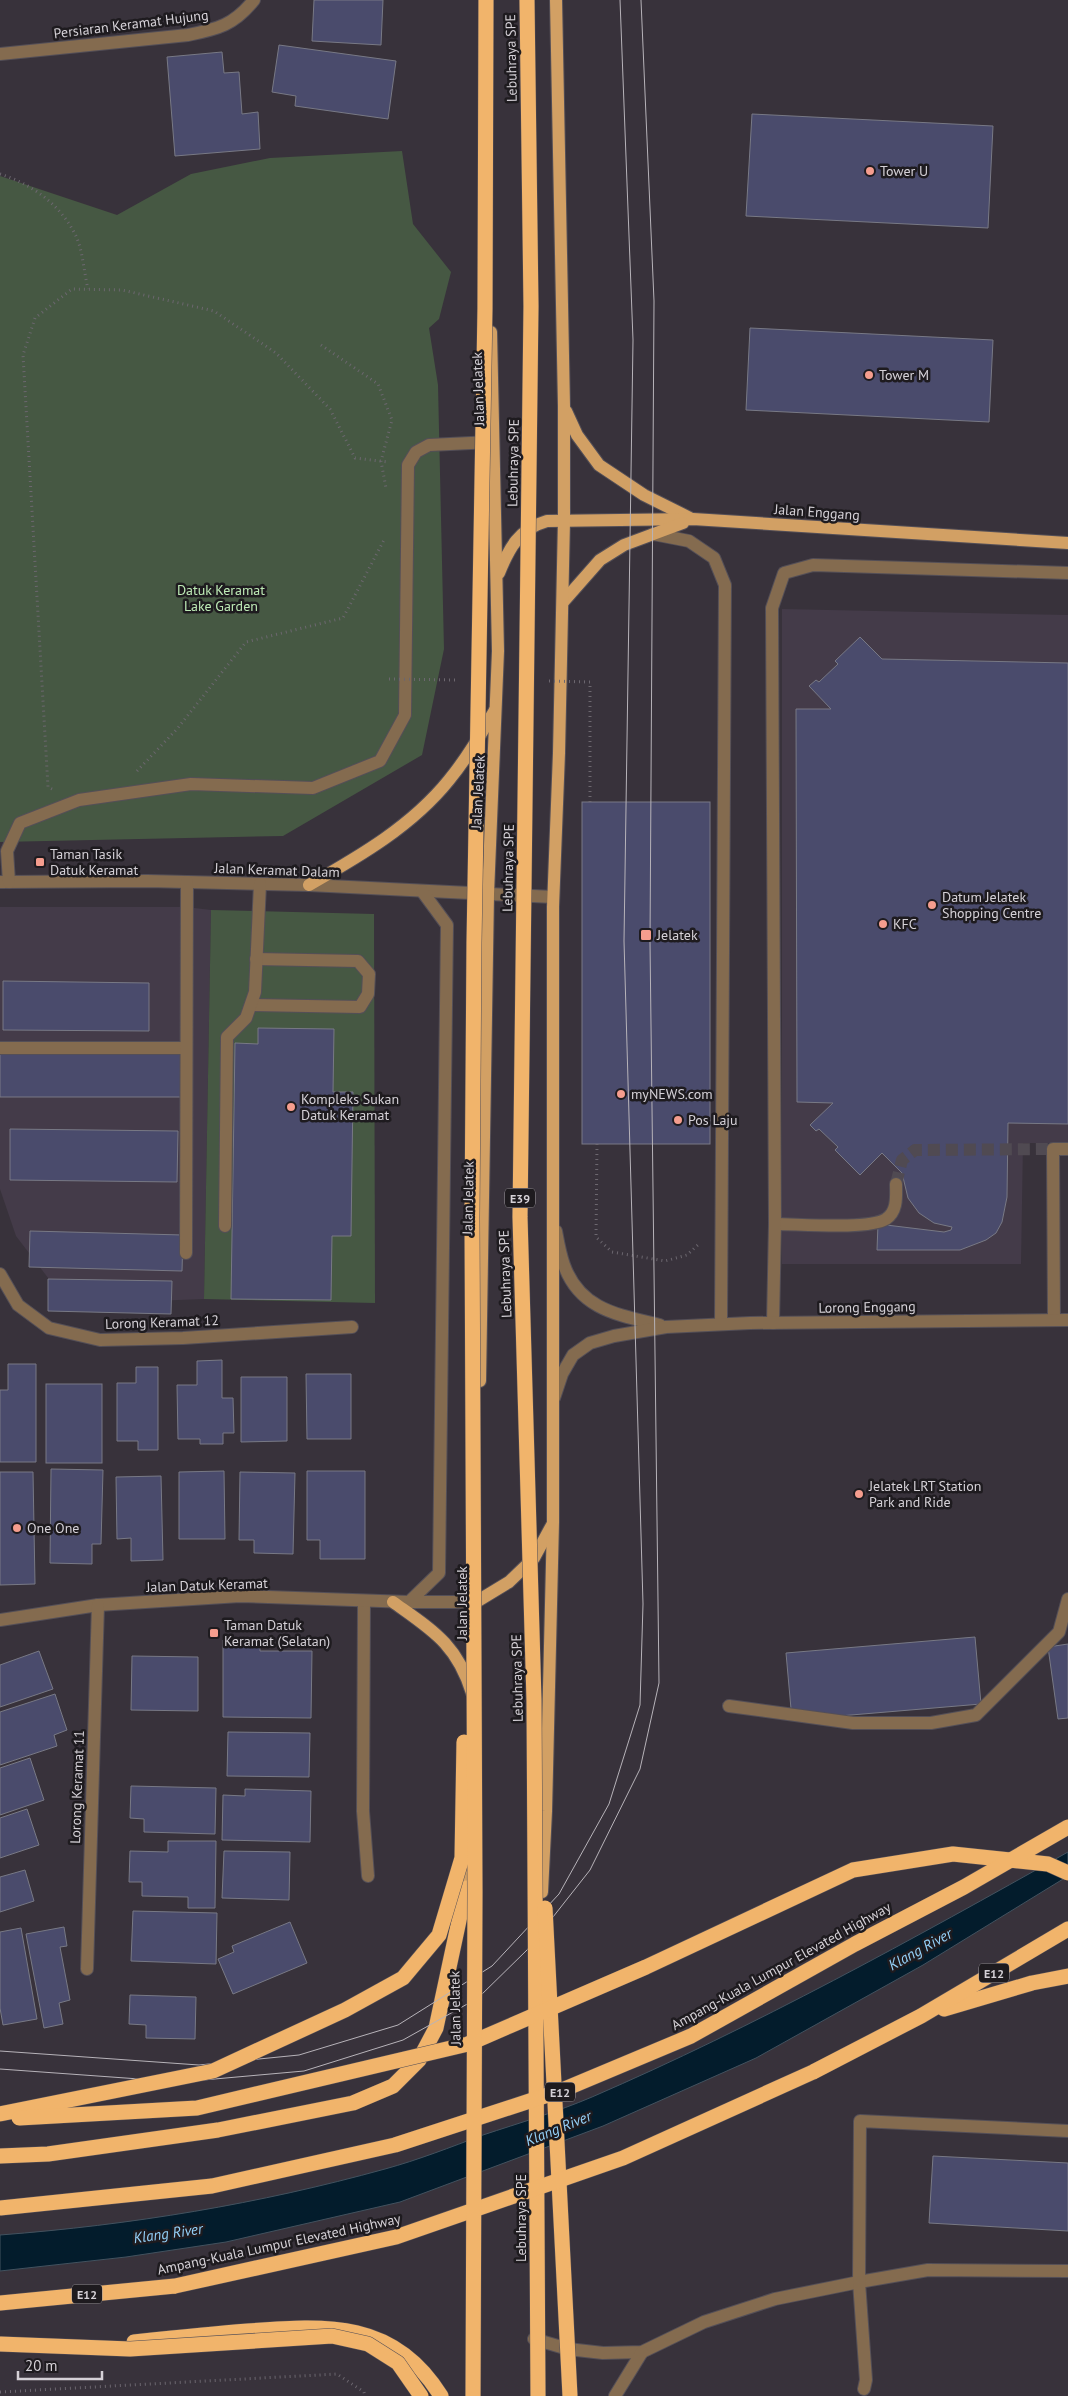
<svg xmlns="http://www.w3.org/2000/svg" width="1068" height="2396" font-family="'PT Sans',sans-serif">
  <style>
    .built { fill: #443b49 }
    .green { fill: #465843 }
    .water { fill: #031c2c; stroke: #42525f }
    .building { fill: #4a4b6c; stroke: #787985 }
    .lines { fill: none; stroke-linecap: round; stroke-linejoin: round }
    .minor-tunnel { stroke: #504a52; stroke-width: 12; stroke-dasharray: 12 6; stroke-linecap: butt }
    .minor-casing { stroke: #544f57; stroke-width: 14 }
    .major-casing { stroke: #544f57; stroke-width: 14 }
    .highway-casing { stroke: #544f57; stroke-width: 16 }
    .path { stroke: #6c676f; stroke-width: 3; stroke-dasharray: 1 4; stroke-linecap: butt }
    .minor { stroke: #846b4f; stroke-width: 12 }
    .major { stroke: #d2a064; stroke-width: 12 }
    .highway { stroke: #f1b46b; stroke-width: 15 }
    .tram { stroke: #b7b3b9; stroke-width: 1 }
    .highway-bridge-casing { stroke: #544f57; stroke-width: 16; stroke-linecap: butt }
    .path-bridge { stroke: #6c676f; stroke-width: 3; stroke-dasharray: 1 4; stroke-linecap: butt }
    .highway-bridge { stroke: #f1b46b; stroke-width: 15 }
    .poi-dot { fill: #f59d8e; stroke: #1e1b1f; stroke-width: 2 }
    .labels { text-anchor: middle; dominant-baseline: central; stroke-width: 5; stroke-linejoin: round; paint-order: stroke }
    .shield { fill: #1e1b1f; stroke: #9e9aa0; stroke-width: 1 }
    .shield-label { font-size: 12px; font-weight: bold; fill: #d5d1d7 }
    .street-label { font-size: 14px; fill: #d5d1d7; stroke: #1e1b1f }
    .poi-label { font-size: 14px; fill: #d5d1d7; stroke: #1e1b1f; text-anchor: start }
    .park-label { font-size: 14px; fill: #beebb6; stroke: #1e1b1f }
    .water-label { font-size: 15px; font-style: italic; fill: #94d1f9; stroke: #1e1b1f }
  </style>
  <rect width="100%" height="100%" fill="#38323b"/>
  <!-- built -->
  <g class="built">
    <polygon points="782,609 1068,615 1068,1143 1023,1143 1021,1264 782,1264"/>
    <polygon points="0,907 186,907 211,910 204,1299 102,1303 52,1283 16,1236 0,1189"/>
  </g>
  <!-- green -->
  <g class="green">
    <polygon points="402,151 413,224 451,272 439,319 429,328 438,385 444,649 422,755 283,836 0,842 0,176 117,215 191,174 270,158"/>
    <polygon points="211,910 374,914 375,1303 204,1299"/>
  </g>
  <!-- water -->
  <path class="water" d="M1068,1852V1876L923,1965L756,2058L603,2126L400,2202L226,2242L126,2257L0,2271V2235C131,2225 259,2204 385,2169C418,2160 451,2147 483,2135C519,2123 557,2112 592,2097C756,2026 913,1939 1068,1852Z"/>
  <!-- building -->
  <g class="building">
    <polygon points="314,0 383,0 381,45 312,41"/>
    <polygon points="279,45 396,61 388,119 295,106 296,96 272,92"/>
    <polygon points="222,52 224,73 239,72 242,114 258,112 260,149 175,156 167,57"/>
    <polygon points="752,114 993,126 988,228 746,216"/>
    <polygon points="750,328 993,340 989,422 746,410"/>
    <polygon points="860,637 882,659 1068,663 1068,1124 1008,1123 1007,1197 1002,1222 996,1233 986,1240 960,1250 877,1250 878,1224 944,1232 951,1230 952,1227 934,1223 919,1213 908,1198 902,1173 882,1153 860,1175 835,1150 838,1147 819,1129 816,1131 810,1125 833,1103 797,1102 796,709 831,709 809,686 816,680 819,682 838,664 835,661"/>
    <rect x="582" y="802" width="128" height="342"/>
    <polygon points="3,981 149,983 149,1031 3,1030"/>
    <polygon points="258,1028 334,1029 333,1092 353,1092 351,1236 332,1236 331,1300 231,1299 235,1043 258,1044"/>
    <rect x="0" y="1045" width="182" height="52"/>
    <polygon points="10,1129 178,1131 177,1182 10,1180"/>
    <polygon points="30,1231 183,1235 182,1271 29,1267"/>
    <polygon points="48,1279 172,1281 171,1314 48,1311"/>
    <polygon points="222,1360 222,1398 233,1398 234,1433 223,1433 223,1444 200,1444 200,1439 178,1439 177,1385 197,1385 197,1361"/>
    <polygon points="8,1364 36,1364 36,1462 0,1462 0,1390 8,1390"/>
    <polygon points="136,1367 158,1367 158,1450 138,1450 138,1441 117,1441 117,1383 136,1383"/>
    <polygon points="306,1374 351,1374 351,1439 307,1439"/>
    <polygon points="241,1377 287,1377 287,1441 241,1442"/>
    <rect x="46" y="1384" width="56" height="79"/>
    <polygon points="51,1469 103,1470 101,1544 92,1544 92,1564 50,1563"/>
    <polygon points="224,1471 225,1539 179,1539 179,1472"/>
    <polygon points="307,1471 365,1471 365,1559 320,1559 320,1540 307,1540"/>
    <polygon points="0,1472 33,1472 35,1584 0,1585"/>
    <polygon points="240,1472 295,1473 293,1554 254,1553 254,1540 239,1540"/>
    <polygon points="161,1476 163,1560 131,1561 131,1538 117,1539 116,1477"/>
    <polygon points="975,1637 981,1704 792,1720 786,1653"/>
    <polygon points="223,1640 260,1640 260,1651 312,1651 311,1718 223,1717"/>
    <polygon points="1068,1644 1068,1718 1058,1719 1048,1647"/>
    <polygon points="39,1651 53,1689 0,1707 0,1665"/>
    <polygon points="132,1656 198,1657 198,1711 131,1710"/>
    <polygon points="55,1694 67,1730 54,1735 57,1746 0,1765 0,1712"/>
    <polygon points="228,1732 310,1733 309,1777 227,1776"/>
    <polygon points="30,1758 44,1800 0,1815 0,1768"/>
    <polygon points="131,1786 216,1788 215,1834 144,1832 144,1819 130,1818"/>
    <polygon points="245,1789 311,1791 310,1842 222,1840 223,1795 245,1796"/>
    <polygon points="27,1809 39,1845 0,1858 0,1818"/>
    <polygon points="168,1841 216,1841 215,1908 188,1908 188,1897 142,1896 142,1882 129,1882 130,1851 168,1852"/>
    <polygon points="224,1851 290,1852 289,1900 222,1898"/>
    <polygon points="25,1870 34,1901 0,1912 0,1877"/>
    <polygon points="133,1911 217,1913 216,1964 131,1961"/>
    <polygon points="290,1922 307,1963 233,1994 218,1959 234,1952 232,1946"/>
    <polygon points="64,1927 67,1946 60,1947 70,2000 59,2003 63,2024 44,2028 26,1934"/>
    <polygon points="21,1928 37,2019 3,2025 0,2008 0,1932"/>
    <polygon points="130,1995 196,1997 195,2039 146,2038 146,2025 129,2024"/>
    <polygon points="933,2156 1068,2163 1068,2231 929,2223"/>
  </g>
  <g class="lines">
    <!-- minor-tunnel -->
    <polyline class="minor-tunnel" points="896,1184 902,1160 915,1150 1053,1149"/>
    <defs>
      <g id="minor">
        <path d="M0,54L188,35C218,29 234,25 254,0"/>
        <polyline points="653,534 689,541 714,558 725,585 721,1324"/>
        <polyline points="0,882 148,881 309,885 553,897"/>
        <polyline points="9,882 7,851 20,823 79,800 191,784 313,788 380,761 405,715 408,465 416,452 429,445 492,442"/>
        <polyline points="251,1005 360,1007 368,994 369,974 358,961 256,959"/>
        <polyline points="0,1048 186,1048"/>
        <path d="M775,1224C799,1224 868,1230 886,1219C898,1211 896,1196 896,1184"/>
        <polyline points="225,1226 227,1037 246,1018 255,992 260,884"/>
        <path d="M556,1231C558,1242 560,1254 564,1265C580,1310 619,1315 660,1325"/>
        <polyline points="186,1253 187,882"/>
        <polyline points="0,1274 18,1305 49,1328 100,1340 183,1338 352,1327"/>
        <polyline points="1054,1320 1053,1149 1068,1149"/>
        <polyline points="773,1323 775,1224 772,608 784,573 813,565 1068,573"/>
        <polyline points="554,1398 562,1374 573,1355 590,1343 614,1336 666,1327 750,1323 1068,1320"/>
        <polyline points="364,1601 363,1811 368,1876"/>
        <polyline points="409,1602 439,1573 447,925 422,891"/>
        <polyline points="0,1620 98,1605 240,1596 409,1602 476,1602"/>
        <polyline points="729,1706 853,1723 931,1723 976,1715 1059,1632 1068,1599"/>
        <polyline points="87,1969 98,1605"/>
        <polyline points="534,2339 568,2349 603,2353 642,2352 704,2322 775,2299 859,2282 928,2270 1068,2271"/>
        <polyline points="864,2389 866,2380 859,2282 860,2121 1068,2131"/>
        <polyline points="615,2396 642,2352"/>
      </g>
      <g id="major">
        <polyline points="566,411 577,435 599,465 644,495 690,518"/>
        <path d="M499,573C509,548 519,529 547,521L693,519L1068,543"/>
        <polyline points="563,602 600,560 624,545 683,523"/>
        <path d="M309,885C360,856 412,826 449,780C467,758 481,734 495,710"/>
        <polyline points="480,1381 488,894 498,651 491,332"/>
        <path d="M393,1602C432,1630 457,1644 472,1693"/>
        <polyline points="476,1602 509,1582 534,1558 552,1525"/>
        <polyline points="542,1892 546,1811 553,1522 553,907 559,753 564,520 564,406 556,0"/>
        <polyline points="467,1896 468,1854"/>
      </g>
      <g id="highway">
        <polyline points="944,2009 1032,1983 1068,1976"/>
        <polyline points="813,2072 921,2016 1068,1929"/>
        <polyline points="0,2156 48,2154 218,2130 353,2103 393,2086 419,2060 436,2028 466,1888"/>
        <polyline points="0,2303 175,2286"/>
        <path d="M134,2342C172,2338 210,2334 248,2331C327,2325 394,2320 441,2396"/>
      </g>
    </defs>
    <!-- minor casing -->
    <use href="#minor" class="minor-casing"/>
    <!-- major casing -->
    <use href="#major" class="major-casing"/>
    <!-- highway casing -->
    <use href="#highway" class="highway-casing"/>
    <!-- path -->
    <g class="path">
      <path d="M0,174C32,184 61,205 76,236C83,251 84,273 88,289"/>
      <polyline points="321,345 378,384 392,420 381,461 386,488"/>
      <polyline points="137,771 177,729 246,642 343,618 385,538"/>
      <polyline points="52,789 48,787 23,355 35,318 72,289 122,290 214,311 276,353 330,409 355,458 388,462"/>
      <polyline points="590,802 590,682"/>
      <polyline points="597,1144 596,1237 612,1252 665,1261 687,1255 700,1243"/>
      <polyline points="0,2392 337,2374 364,2392 365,2396"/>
    </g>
    <!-- minor -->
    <use href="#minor" class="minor"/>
    <!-- major -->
    <use href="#major" class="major"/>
    <!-- highway -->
    <use href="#highway" class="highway"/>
    <!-- tram -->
    <g class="tram">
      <polyline points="0,2051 199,2065 299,2055 398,2025 492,1966 559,1894 609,1804 640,1705 643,1604 624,941 633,340 620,0"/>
      <polyline points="0,2069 181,2082 304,2071 403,2040 478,1998 527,1950 590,1870 640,1769 659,1683 650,942 654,301 641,0"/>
    </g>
    <defs>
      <g id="highway-bridge">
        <polyline points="527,0 531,306 520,1217 534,1700 538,2396"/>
        <polyline points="545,1908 570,2396"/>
        <polyline points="0,2114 213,2071 345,2010 403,1978 439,1935 462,1858 464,1742"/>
        <polyline points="19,2118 197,2108 468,2044 646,1967 853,1870 953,1854 1048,1864 1068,1873"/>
        <polyline points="0,2208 212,2186 395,2145 560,2091 691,2036 855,1944 964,1887 1068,1827"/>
        <polyline points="175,2286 396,2237 623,2158 813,2072"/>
        <polyline points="0,2344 130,2349 332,2336 368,2344 398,2363 421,2396"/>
        <polyline points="473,2396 475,1892 472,1218 474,943 485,308 486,0"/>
      </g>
    </defs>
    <!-- highway-bridge casing -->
    <use href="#highway-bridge" class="highway-bridge-casing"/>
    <!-- path-bridge -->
    <g class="path-bridge">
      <polyline points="389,679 457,680"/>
      <polyline points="549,681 590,682"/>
    </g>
    <!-- highway-bridge -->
    <use href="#highway-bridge" class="highway-bridge"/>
  </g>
  <!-- markers -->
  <g class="poi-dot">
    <circle cx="870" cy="171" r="5"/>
    <circle cx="869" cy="375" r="5"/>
    <rect x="35" y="857" width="10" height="10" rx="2.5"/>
    <circle cx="932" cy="905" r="5"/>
    <circle cx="883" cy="924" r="5"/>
    <rect x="640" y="929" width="12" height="12" rx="2.5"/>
    <circle cx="621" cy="1094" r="5"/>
    <circle cx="291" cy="1107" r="5"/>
    <circle cx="678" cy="1120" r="5"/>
    <circle cx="859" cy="1494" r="5"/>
    <circle cx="17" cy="1528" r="5"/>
    <rect x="209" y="1628" width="10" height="10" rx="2.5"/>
  </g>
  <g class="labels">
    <!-- shield labels -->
    <g class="shield">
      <rect x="505" y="1188.5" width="30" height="19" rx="4"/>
      <rect x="979" y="1963.5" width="30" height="19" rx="4"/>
      <rect x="545" y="2082.5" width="30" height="19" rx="4"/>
      <rect x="72" y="2284.5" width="30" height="19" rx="4"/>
    </g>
    <g class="shield-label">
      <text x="520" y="1198">E39</text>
      <text x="994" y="1973">E12</text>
      <text x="560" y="2092">E12</text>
      <text x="87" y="2294">E12</text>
    </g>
    <!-- street labels -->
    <g class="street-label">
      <text transform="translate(131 24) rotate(-7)">Persiaran Keramat Hujung</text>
      <text transform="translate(511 58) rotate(-91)">Lebuhraya SPE</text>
      <text transform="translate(478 389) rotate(-92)">Jalan Jelatek</text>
      <text transform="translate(513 463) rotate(-89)">Lebuhraya SPE</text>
      <text transform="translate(817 512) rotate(4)">Jalan Enggang</text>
      <text transform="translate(478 792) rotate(-87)">Jalan Jelatek</text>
      <text transform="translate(508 868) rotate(-89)">Lebuhraya SPE</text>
      <text transform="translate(277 870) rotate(2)">Jalan Keramat Dalam</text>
      <text transform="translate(468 1198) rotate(-89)">Jalan Jelatek</text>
      <text transform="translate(505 1274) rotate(-92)">Lebuhraya SPE</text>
      <text transform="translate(867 1307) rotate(-1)">Lorong Enggang</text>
      <text transform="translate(162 1322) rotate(-2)">Lorong Keramat 12</text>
      <text transform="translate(207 1585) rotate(-2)">Jalan Datuk Keramat</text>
      <text transform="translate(462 1603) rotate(-90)">Jalan Jelatek</text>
      <text transform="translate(517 1678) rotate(-91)">Lebuhraya SPE</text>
      <text transform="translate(77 1787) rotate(-88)">Lorong Keramat 11</text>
      <text transform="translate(781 1966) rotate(-29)">Ampang-Kuala Lumpur Elevated Highway</text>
      <text transform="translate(455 2008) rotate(-91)">Jalan Jelatek</text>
      <text transform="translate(521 2218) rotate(-90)">Lebuhraya SPE</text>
      <text transform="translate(279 2244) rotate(-12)">Ampang-Kuala Lumpur Elevated Highway</text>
    </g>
    <!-- poi labels -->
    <g class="poi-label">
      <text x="880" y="171">Tower U</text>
      <text x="879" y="375">Tower M</text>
      <text x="50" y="854">Taman Tasik<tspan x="50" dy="16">Datuk Keramat</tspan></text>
      <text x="942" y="897">Datum Jelatek<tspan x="942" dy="16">Shopping Centre</tspan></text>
      <text x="893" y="924">KFC</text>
      <text x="657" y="935">Jelatek</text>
      <text x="631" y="1094">myNEWS.com</text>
      <text x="301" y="1099">Kompleks Sukan<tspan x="301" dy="16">Datuk Keramat</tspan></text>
      <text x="688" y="1120">Pos Laju</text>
      <text x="869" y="1486">Jelatek LRT Station<tspan x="869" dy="16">Park and Ride</tspan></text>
      <text x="27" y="1528">One One</text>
      <text x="224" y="1625">Taman Datuk<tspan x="224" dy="16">Keramat (Selatan)</tspan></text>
    </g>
    <!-- park labels -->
    <g class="park-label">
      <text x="221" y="590">Datuk Keramat<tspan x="221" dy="16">Lake Garden</tspan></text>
    </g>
    <!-- water labels -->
    <g class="water-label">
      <text transform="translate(920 1949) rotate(-29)">Klang River</text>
      <text transform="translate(558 2128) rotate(-22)">Klang River</text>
      <text transform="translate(168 2233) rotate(-8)">Klang River</text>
    </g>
  </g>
  <!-- scale -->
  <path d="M18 2371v8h84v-8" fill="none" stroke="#d5d1d7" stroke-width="2.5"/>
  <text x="25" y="2371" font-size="15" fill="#d5d1d7" stroke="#1e1b1f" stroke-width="4" paint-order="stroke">20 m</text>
</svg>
